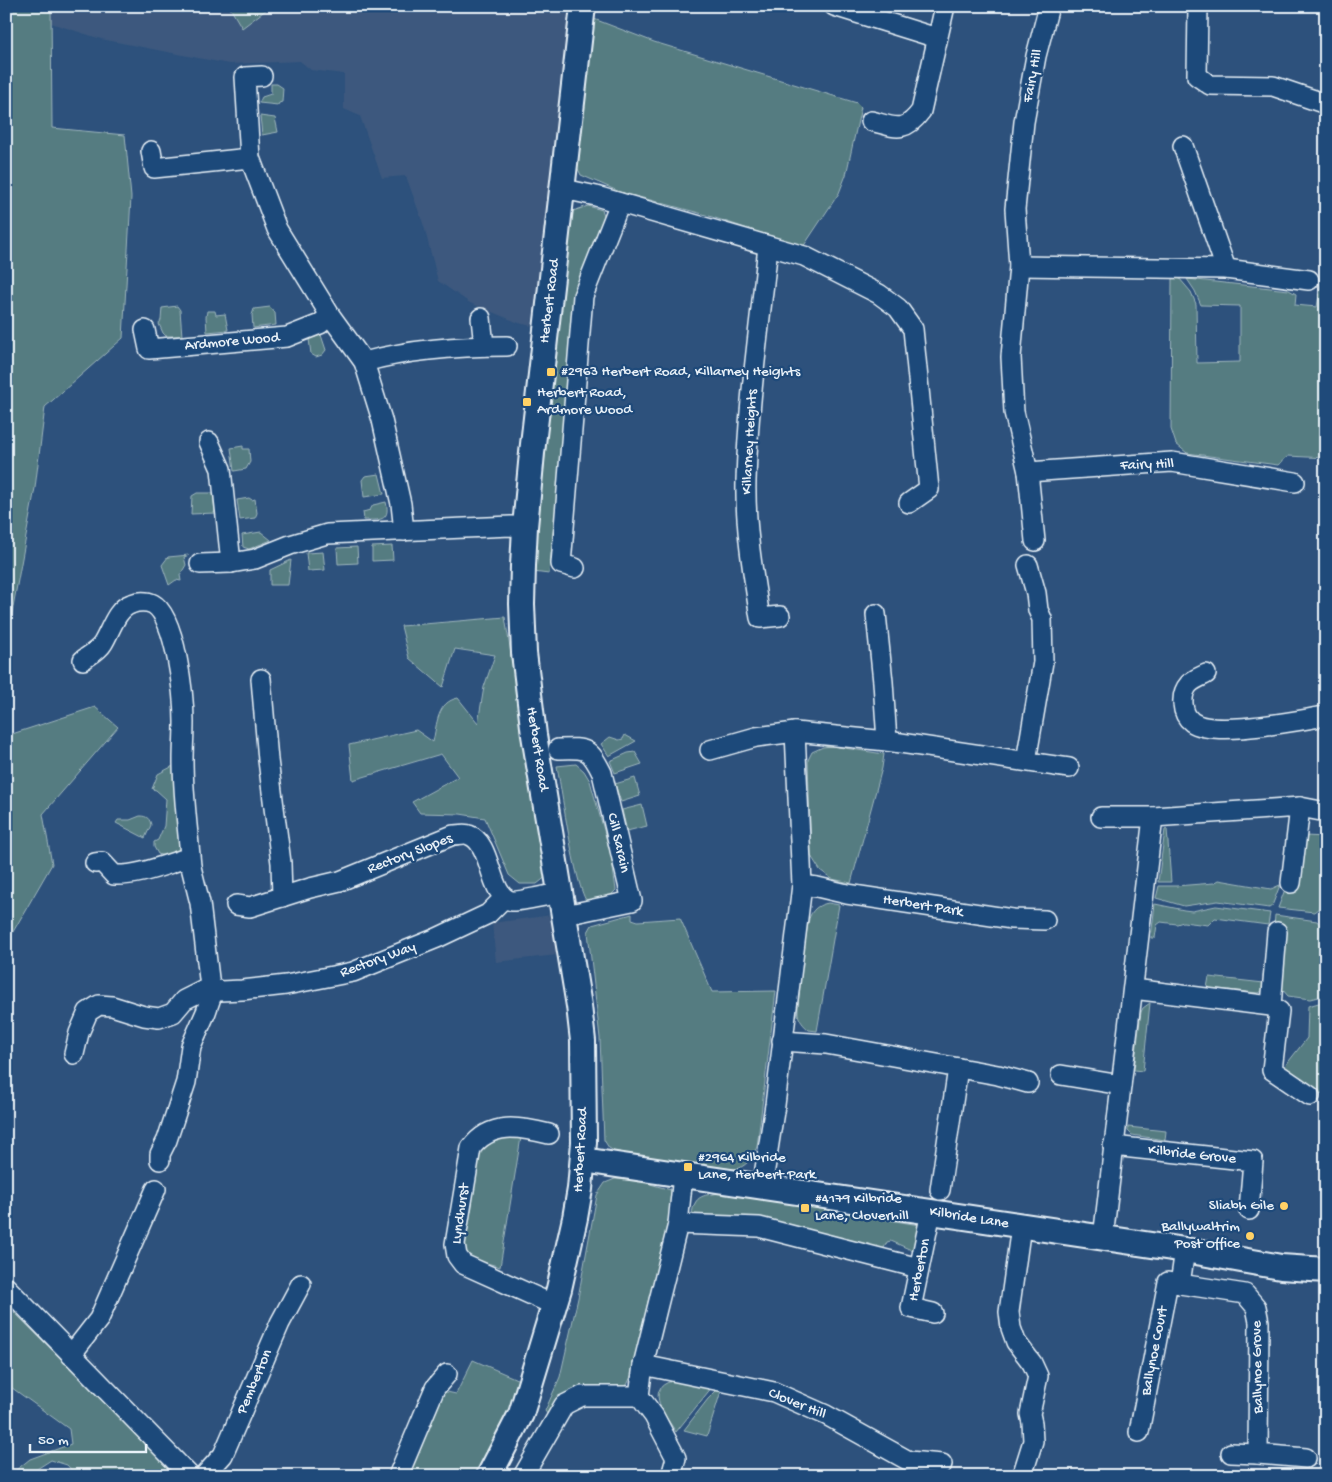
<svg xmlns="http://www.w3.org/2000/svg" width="1332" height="1482" font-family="'Gochi Hand',sans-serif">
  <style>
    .built { fill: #3d597e }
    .green { fill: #547b81; stroke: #9eb6bc }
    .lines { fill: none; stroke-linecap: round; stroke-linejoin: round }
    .minor-casing { stroke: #e8f1f8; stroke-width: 22 }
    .tertiary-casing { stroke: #e8f1f8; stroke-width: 28 }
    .minor { stroke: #1f4a7a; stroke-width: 19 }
    .tertiary { stroke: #1f4a7a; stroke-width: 24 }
    .poi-dot { fill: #ffd166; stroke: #1f4a7a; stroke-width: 2 }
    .labels { text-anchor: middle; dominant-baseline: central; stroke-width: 4.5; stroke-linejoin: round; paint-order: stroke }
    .street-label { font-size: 15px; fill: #e8f1f8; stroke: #1f4a7a }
    .poi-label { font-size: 15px; fill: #e8f1f8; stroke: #1f4a7a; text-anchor: start }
  </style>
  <rect width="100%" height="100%" fill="#2d517c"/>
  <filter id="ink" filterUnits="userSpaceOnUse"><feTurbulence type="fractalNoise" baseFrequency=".02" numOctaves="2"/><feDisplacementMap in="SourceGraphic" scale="10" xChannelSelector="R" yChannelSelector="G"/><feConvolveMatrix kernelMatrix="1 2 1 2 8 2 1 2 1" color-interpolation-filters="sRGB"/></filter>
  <g filter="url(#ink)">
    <!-- built -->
    <g class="built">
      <polygon points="51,6 579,6 532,326 519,323 470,303 438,281 424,226 406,176 382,178 360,116 344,109 344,74 311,70 300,61 229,64 101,39 51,23"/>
      <polygon points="552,915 557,955 496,962 492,923"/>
    </g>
    <!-- green -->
    <g class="green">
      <polygon points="6,6 51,6 52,128 125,135 131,197 123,338 45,407 35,488 10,623 6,631"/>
      <polygon points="229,6 271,6 242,28"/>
      <polygon points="594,19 654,42 857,103 861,107 846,175 839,193 803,247 703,214 620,192 581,175 576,165"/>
      <polygon points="271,84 277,84 283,88 282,102 279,103 278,105 259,103 262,97 271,94"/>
      <polygon points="260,116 275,118 278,132 262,135"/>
      <polygon points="588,206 602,210 607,222 578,288 549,574 533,572 570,212"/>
      <path d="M1172,278H1179L1191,292L1196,304L1197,363L1240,362V306L1201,305L1195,291L1187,279L1289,290L1296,294L1295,305L1317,307L1322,278L1326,279C1326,339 1324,398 1326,458L1288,456L1278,465L1187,453L1176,444L1171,429Z"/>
      <polygon points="177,306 180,310 182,336 166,336 163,333 159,324 161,320 162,308"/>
      <polygon points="270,307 275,313 276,325 253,328 252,315 254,309"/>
      <polygon points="207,311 215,311 216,315 225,314 228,330 207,332 206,317"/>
      <polygon points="321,335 326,350 322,355 316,357 311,354 309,339"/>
      <polygon points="243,446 243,449 249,449 250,462 246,469 234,471 231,448"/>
      <polygon points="379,474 384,494 364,497 362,480 365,476"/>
      <polygon points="197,493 213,493 215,513 191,514 192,496"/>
      <polygon points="249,498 252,500 255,499 257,513 255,518 240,520 237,500"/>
      <path d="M386,502C391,522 378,520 364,520L363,512L370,510L373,505Z"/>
      <polygon points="261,532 271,540 249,549 243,547 242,535"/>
      <polygon points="392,546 393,560 372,561 372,547"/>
      <polygon points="357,547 358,563 338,564 337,548"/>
      <polygon points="323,552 325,570 308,571 306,553"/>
      <polygon points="189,555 184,557 186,565 180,575 181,581 176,580 169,585 162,565 168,557"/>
      <polygon points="291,560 288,585 270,585 270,570"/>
      <path d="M505,617L547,876L537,884H520L509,875L485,818L460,814L420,813L412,802L458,777L441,754L353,780L349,745L416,730L433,742C437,724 437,702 458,698L478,723L484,687L495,655L455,649L443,687L409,658L401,626Z"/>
      <polygon points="95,707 118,727 43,814 52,864 6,944 6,736"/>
      <polygon points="625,735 636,741 609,756 601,744 610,737 619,740 623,739"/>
      <polygon points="831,746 884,754 882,768 851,883 832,879 820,870 811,856 808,760 812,752 823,747"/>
      <polygon points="635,752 642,764 615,773 610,761 628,753"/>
      <polygon points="177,764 184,850 168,857 158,854 154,847 154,842 158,840 164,826 166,799 156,790 152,789 158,774"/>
      <path d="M576,764L584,771L590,781L611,855L616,890C608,899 600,903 589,904C576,895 561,787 557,766Z"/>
      <polygon points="635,778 640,796 621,802 615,784"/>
      <polygon points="642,805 647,826 627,831 622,810"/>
      <path d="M140,816C147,816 150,819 151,825L145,838L116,823L118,820H130Z"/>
      <polygon points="1167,829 1171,882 1158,882 1165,830"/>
      <polygon points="1305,836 1326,837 1319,908 1314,912 1278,908"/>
      <polygon points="1219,880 1271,889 1280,885 1272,906 1269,908 1218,901 1184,906 1156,898 1159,886 1176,886 1214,883"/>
      <path d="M828,903L839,905L817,1031L809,1030C804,1026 799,1020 798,1014C797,1003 806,925 810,916C814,908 819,905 828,903Z"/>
      <polygon points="1155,904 1184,910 1192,911 1216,906 1270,913 1268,925 1215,918 1208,925 1183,922 1177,924 1161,922 1157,925 1155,938 1151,938"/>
      <path d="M632,914V919L638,921L680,918L712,992L776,991L757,1147C751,1158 747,1168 733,1169L617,1153L609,1148L604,1140L600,1038L588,932L592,925Z"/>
      <path d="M1275,915L1317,921C1331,934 1326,976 1326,995L1310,999L1288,996L1282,989V984L1279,982L1274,928Z"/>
      <polygon points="1209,977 1264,983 1262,991 1259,993 1207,988"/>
      <polygon points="1326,1001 1326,1087 1321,1094 1282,1070 1307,1038 1308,1006"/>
      <polygon points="1150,1003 1143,1071 1134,1070 1141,1012 1143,1008"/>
      <polygon points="1128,1127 1166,1131 1165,1140 1132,1135 1128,1131"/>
      <path d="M521,1137L500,1267C487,1262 469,1261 463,1247L477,1156L486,1143L504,1138Z"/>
      <polygon points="615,1179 640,1181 674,1191 666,1232 648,1302 633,1372 627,1385 616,1390 548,1415 545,1411 560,1377 578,1298 597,1195 605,1183"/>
      <path d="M722,1193L752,1197L925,1226L918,1253L891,1241L887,1242L884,1248L879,1252L692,1215C694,1194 705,1195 722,1193Z"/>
      <path d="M6,1304C63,1361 120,1418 175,1476H141L138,1472L134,1476H77L67,1465L51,1460L26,1476H11L10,1475L30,1459L71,1444L69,1429L8,1385L6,1382Z"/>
      <polygon points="473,1360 526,1383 479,1476 406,1476 442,1391 456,1394"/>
      <path d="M672,1381L712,1387L676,1432C667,1418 643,1389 672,1381Z"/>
      <polygon points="717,1390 721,1391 707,1436 684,1430 708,1399"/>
    </g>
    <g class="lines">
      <defs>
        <g id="minor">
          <polyline points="834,6 937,38"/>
          <polyline points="1198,6 1197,76 1210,85 1273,86 1326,104"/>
          <polyline points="262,76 245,77 250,158 277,229 330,315 364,362 382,420 401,504 404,531"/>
          <path d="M871,121C895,127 904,134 921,111L945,6"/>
          <polyline points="1183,146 1226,269"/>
          <polyline points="151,151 154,168 250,158"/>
          <polyline points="564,189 596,196 804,256 879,294 898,308 913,329 929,489 909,503"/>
          <path d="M768,246C760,324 748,403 746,481C745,527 753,573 760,618L780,616"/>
          <polyline points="1019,266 1226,269 1309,280"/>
          <polyline points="481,318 484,346"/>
          <polyline points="145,330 149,349 287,337 320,324 330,315"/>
          <path d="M364,362C411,349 458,346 507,346"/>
          <polyline points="209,442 221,469 231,563"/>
          <polyline points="1028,472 1172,462 1295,482"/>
          <polyline points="1035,541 1028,472 1014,412 1011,357 1019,266 1015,209 1024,122 1036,56 1049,6"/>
          <polyline points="200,564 231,563 255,559 290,545 327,534 511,526 525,527"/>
          <polyline points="575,568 561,564 583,296 620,203"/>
          <polyline points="876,614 883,682 887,741"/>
          <path d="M83,660C90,655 99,650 103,643C111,630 116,609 131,604C138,601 147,601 153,604C176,616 184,698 184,722C184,735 183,748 183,760C183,796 188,831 191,866"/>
          <path d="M1206,674C1200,677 1194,679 1189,684C1180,694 1181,714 1192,722C1214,738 1298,720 1326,716"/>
          <polyline points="261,679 268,760 281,863 282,897"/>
          <path d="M558,749C586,748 589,747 602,773L632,901L565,915"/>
          <polyline points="710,750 756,737 795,732 887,741 1069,768"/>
          <polyline points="1026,761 1043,662 1042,619 1038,610 1036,593 1028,565"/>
          <polyline points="1300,807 1326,812"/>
          <polyline points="1101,817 1153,817"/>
          <polyline points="802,885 817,887 847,894 1012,919 1045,920"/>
          <path d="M236,905L250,907L310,888L340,881L453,835C458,835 465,833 469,835C493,843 488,897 512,901C519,902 551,894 562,893"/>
          <polyline points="210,987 220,991 242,990 286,985 353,972 437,938 488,914 504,898"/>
          <polyline points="1133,989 1271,1006 1279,1011 1272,1070 1310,1096"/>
          <polyline points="1271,1006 1277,932"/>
          <polyline points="782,1041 826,1044 998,1075 1028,1083"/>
          <path d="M74,1054L79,1033L88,1012L99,1005L112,1006L144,1016L159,1018L173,1013L184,1000L210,987L200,903L191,867L184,859C161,866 138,876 114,875L102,862L95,863"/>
          <polyline points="1061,1075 1121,1085"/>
          <path d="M549,1134C520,1127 491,1121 471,1148L455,1244L457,1256L463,1264L554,1305"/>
          <polyline points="1113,1146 1253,1161 1249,1210"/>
          <polyline points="160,1160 160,1154 167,1140 186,1082 191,1046 206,1012 214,989"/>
          <polyline points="683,1175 678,1224 643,1365 774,1392 826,1415 909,1461 942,1464"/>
          <polyline points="762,1188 775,1105 802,885 795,732"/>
          <polyline points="940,1190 958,1068"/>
          <polyline points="931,1212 911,1308 933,1313"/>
          <polyline points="678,1224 759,1227 911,1266"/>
          <polyline points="1021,1226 1009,1312 1011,1328 1016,1342 1032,1363 1038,1376 1030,1414 1032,1423 1033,1441 1022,1476"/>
          <polyline points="1103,1238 1153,817 1300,807 1291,883"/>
          <polyline points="1185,1250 1180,1284 1245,1294 1256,1307 1259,1322 1258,1454 1306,1458"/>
          <polyline points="6,1287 190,1476"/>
          <polyline points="71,1355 99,1319 156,1189"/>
          <polyline points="639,1396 654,1416 676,1458 671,1476"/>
          <polyline points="1139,1432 1168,1282 1180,1284"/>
          <polyline points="1231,1453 1258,1454"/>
          <polyline points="204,1476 223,1455 280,1323 301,1284"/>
          <polyline points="398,1476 435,1388 447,1374"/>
          <polyline points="523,1476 564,1405 582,1396 639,1396 643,1365"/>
        </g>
        <g id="tertiary">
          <polyline points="583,1160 1185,1250 1281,1267 1326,1270"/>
          <polyline points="489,1476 521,1414 559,1289 575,1218 580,1189 584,1142 583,1041 579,1006 534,735 524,653 522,604 523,566 525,527 532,453 583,6"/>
        </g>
      </defs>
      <!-- minor casing -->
      <use href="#minor" class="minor-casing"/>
      <!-- tertiary casing -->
      <use href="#tertiary" class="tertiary-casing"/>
      <!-- minor -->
      <use href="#minor" class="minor"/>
      <!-- tertiary -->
      <use href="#tertiary" class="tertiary"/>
    </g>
  </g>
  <!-- markers -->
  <g class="poi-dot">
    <rect x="546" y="367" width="10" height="10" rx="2.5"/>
    <rect x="522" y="397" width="10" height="10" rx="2.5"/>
    <rect x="683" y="1162" width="10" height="10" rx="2.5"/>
    <circle cx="1284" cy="1206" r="5"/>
    <rect x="800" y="1203" width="10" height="10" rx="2.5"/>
    <circle cx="1250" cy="1236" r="5"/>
  </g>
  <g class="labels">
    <!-- street labels -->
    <g class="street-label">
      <text transform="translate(1033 76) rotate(-79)">Fairy Hill</text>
      <text transform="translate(550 301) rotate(-83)">Herbert Road</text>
      <text transform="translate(232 342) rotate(-5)">Ardmore Wood</text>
      <text transform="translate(750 442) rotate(-87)">Killarney Heights</text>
      <text transform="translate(1147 465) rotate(-2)">Fairy Hill</text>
      <text transform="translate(537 749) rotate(81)">Herbert Road</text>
      <text transform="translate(618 843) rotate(77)">Cill Sarain</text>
      <text transform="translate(410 854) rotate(-21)">Rectory Slopes</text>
      <text transform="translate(923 906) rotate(9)">Herbert Park</text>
      <text transform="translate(378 960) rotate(-20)">Rectory Way</text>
      <text transform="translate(581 1150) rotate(-87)">Herbert Road</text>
      <text transform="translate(1192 1155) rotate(6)">Kilbride Grove</text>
      <text transform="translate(461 1214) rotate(-82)">Lyndhurst</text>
      <text transform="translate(969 1218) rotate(9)">Kilbride Lane</text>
      <text transform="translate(920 1270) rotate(-79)">Herberton</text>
      <text transform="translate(1155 1351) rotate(-79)">Ballynoe Court</text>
      <text transform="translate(1258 1367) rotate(-91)">Ballynoe Grove</text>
      <text transform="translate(255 1382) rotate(-67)">Pemberton</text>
      <text transform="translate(797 1404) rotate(22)">Clover Hill</text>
    </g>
    <!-- poi labels -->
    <g class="poi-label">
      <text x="561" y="372">#2963 Herbert Road, Killarney Heights</text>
      <text x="537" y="393">Herbert Road,<tspan x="537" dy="17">Ardmore Wood</tspan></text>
      <text x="698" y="1158">#2964 Kilbride<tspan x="698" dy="17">Lane, Herbert Park</tspan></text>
      <text x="815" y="1199">#4179 Kilbride<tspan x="815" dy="17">Lane, Cloverhill</tspan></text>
      <text x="1274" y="1206" text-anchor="end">Sliabh Gile</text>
      <text x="1240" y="1227" text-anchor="end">Ballywaltrim<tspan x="1240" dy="17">Post Office</tspan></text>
    </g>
  </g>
  <!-- margin -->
  <rect width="1332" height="1482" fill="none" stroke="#1f4a7a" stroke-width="25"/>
  <rect x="12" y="12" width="1307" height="1457" fill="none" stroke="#e8f1f8" stroke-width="2" filter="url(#ink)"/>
  <!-- scale -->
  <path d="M30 1444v8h116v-8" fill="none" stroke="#e8f1f8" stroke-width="2.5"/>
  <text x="38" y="1444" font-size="15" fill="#e8f1f8" stroke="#1f4a7a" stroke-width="4" paint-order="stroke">50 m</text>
</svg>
